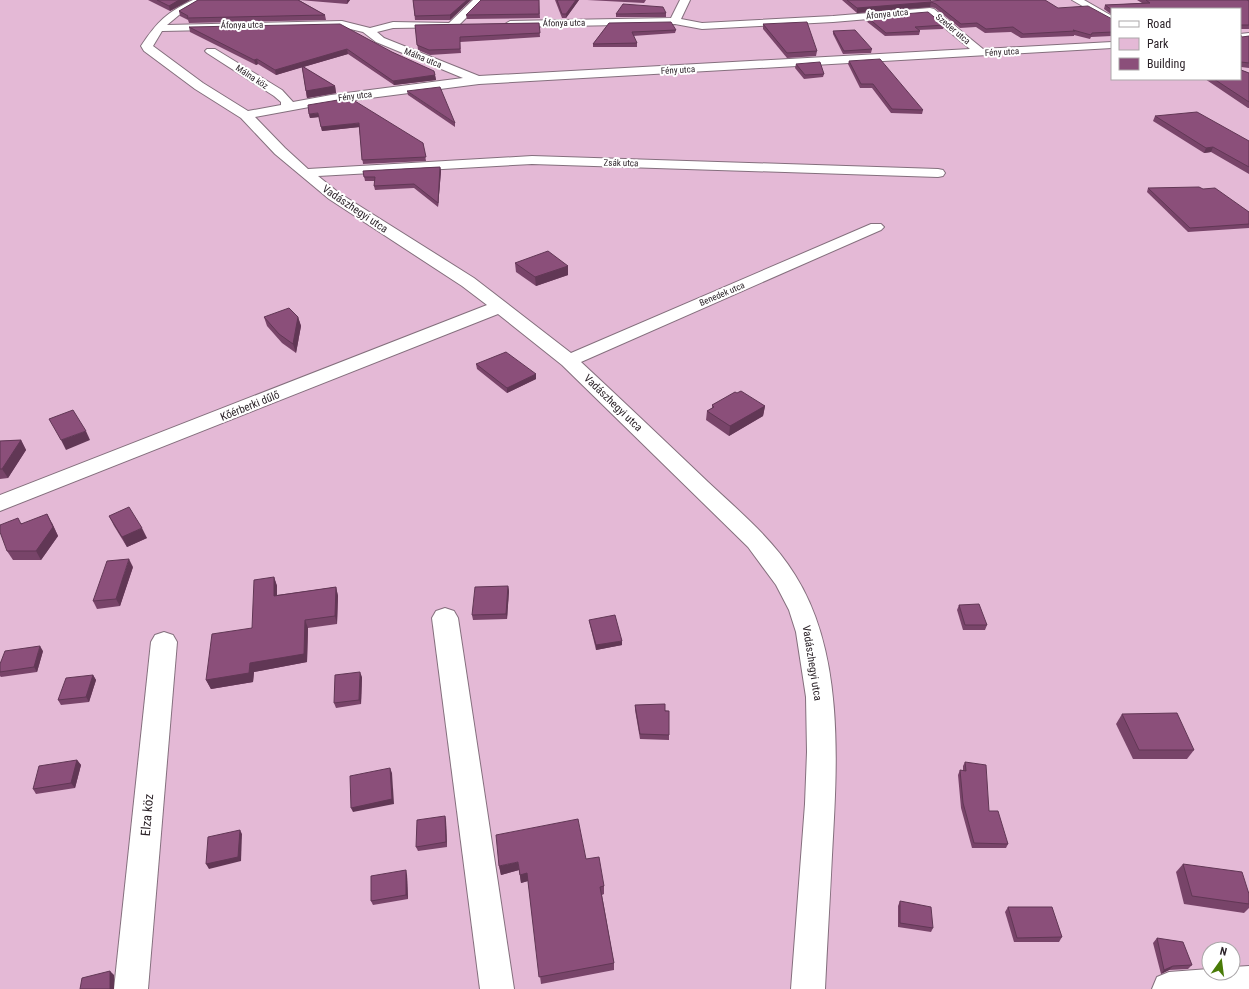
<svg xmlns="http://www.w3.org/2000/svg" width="1249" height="989" font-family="'Roboto Condensed',sans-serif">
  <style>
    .green { fill: #e4b9d6; fill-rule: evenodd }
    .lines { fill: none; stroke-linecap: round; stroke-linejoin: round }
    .minor-casing { stroke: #846f7d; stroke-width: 2 }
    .minor { fill: #fff; fill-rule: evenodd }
    .wall { fill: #784469 }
    .shaded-wall { fill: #613755 }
    .building { fill: #8b4f7a; stroke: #613755 }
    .labels { text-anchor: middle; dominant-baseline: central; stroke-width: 4; stroke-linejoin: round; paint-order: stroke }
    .far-street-label { font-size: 9px; fill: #2c2329; stroke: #fff }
    .street-label { font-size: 11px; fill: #2c2329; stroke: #fff }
    .near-street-label { font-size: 13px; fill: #2c2329; stroke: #fff }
  </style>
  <rect width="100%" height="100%" fill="#fae3f2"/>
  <!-- green -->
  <path class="green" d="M0,0H1249V989H0ZM1112,9H1240V79H1112ZM1209,949H1233V973H1209Z"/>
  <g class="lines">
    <defs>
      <g id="minor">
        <path d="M193,0H206L179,15L167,25L342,21L370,28L393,22L449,23L473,0H484L457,27L393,28L377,32L384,38L479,76L970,49L928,14L833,22L702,29L675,24L510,27L505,24L510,21L671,18L680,0H690L681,19L702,23L833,16L930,8L934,9L983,49L1112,42V48L479,84L331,103L255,117L285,148L308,169L532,156L938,169L943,170L945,173L943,176L938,177L532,164L318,176L339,193L474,278L571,353L871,224H881L884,227L881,230L581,362C624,402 666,442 708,482C739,511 773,539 795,575C845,654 837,765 832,855C830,899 827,944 825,989H791L805,804L807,752L806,697L796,632L789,610L776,585L748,547L562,365L498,314L0,511V495L487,305L462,286L329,199L275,154L241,118L195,89L144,51L141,46C157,22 167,12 193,0ZM342,27L363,32L376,42L463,78L331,95L293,102L282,90L215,49H207L205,51L207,53L274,96L281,102V105L248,111L203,83L153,46L162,31Z"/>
        <polygon points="1072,0 1084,0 1112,16 1112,23"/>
        <polygon points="1249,33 1249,39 1240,40 1240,34"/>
        <polygon points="445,608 454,611 458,618 514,989 480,989 432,618 436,611"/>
        <polygon points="164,632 173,635 177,642 148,989 114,989 151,642 155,635"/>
        <polygon points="1249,966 1249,989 1152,989 1157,977 1169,972 1209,969 1209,973 1233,973 1233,967"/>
      </g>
    </defs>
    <!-- minor casing -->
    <use href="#minor" class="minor-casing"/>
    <!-- minor -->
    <use href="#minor" class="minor"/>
  </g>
  <!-- wall -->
  <g class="wall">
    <polygon points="148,0 190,0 170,11"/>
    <polygon points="198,0 350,0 347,4 299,0 325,15 326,20 189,23 188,20 180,16 179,11"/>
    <polygon points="413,0 471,0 450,20 415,20"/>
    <polygon points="539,0 540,18 467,19 466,15"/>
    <polygon points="555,0 579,0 566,18 562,18"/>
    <polygon points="587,0 646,0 644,3"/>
    <polygon points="842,0 930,0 931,1 1058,8 1112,19 1112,36 1091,37 1090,39 1074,35 1074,36 1021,38 1011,32 985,33 976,27 960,28 935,8 930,7 857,13"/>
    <polygon points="1137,0 1249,0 1249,1 1248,1 1249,1 1249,29 1240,29 1240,9 1112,9 1112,15 1104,9 1105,5 1142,3"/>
    <polygon points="666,13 666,17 616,17 616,14"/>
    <polygon points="867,17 944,25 943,29 918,30 920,31 919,35 885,36 866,21"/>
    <polygon points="539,23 540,37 460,42 461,53 430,55 418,50 415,25"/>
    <polygon points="609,23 676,30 675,33 633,36 637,43 637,47 593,47 593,44"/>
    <polygon points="763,24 817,51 816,56 787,58 763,29"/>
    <polygon points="189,27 392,52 435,75 436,80 394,85 348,54 303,67 335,86 336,93 307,98 302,67 276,75 258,64 256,65 190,32"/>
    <polygon points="833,31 872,49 871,53 843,54 833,34"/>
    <polygon points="1249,36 1249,68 1241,67 1241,70 1249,73 1249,108 1248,108 1205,79 1240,79 1242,37"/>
    <polygon points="849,61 923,110 922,114 891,113 872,88 860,88 848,64"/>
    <polygon points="796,64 824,74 823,77 804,79 795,68"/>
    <polygon points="407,91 455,123 455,127 408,95"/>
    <polygon points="309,114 423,143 426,161 363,164 359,127 322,131 319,117 310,118"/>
    <polygon points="1155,116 1249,141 1249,174 1211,152 1204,153 1153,121"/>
    <polygon points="440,167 441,171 438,207 414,188 375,190 374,186 375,181 365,181 363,171"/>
    <polygon points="1148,188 1203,189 1249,212 1249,228 1188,232 1147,192"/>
    <polygon points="515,263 568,266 568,275 536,286 516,272"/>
    <polygon points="264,317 298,317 301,326 296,353 282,343 267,326"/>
    <polygon points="476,364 536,374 536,379 507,393 477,369"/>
    <polygon points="737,393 765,406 763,416 729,436 706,420 707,411 712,408 712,405"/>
    <polygon points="21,440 26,450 8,478 0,479 0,441"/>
    <polygon points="109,516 147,538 127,547 114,526"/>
    <polygon points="21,523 52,523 58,536 41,560 13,560 7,551"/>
    <polygon points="133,567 120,606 97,609 93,601"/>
    <polygon points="274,577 277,586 277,595 336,587 338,596 337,624 308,628 307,662 254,672 253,682 211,689 206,680 252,628"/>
    <polygon points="508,586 509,591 507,619 473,620 472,615"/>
    <polygon points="959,605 987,625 985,630 963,630 957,610"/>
    <polygon points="589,620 622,645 596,650 590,625"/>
    <polygon points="43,651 37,672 1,677 0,676 0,664"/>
    <polygon points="93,675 96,680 89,702 61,705 58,700"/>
    <polygon points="362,677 361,704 336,708 334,703"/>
    <polygon points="635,705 669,711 669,740 640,739 635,710"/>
    <polygon points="1122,714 1194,750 1187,759 1133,759 1116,724"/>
    <polygon points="77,760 81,765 75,788 36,794 33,789"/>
    <polygon points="965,762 989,811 1008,844 1006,848 972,848 961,808 958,775 960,770 963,771 963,766"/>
    <polygon points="445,816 446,821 447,847 418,851 416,847"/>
    <polygon points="586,859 604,886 604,894 602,895 614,963 614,970 541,984 528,881 521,883 519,870 501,875 499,866"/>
    <polygon points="1183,864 1249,894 1249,908 1244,913 1184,904 1176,872"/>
    <polygon points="407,875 408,899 373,905 371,901"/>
    <polygon points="900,901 933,928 931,932 898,927 898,906"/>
    <polygon points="1008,907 1062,937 1059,942 1014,942 1005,912"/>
    <polygon points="1157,938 1192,965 1188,969 1169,970 1161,974 1153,943"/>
  </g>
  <!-- shaded-wall -->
  <g class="shaded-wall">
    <polygon points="179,0 190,0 170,11 169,6"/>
    <polygon points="347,0 350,0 347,4"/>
    <polygon points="467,0 471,0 450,20 450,15"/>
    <polygon points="576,0 579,0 566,18 566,14"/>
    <polygon points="931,2 930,7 857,13 857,8"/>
    <polygon points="347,49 348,54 276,75 275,70"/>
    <polygon points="257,59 258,64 256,65 254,60"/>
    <polygon points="435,75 436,80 394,85 393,81"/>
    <polygon points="335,86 336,93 307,98 306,91"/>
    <polygon points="318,113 319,117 310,118 309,114"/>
    <polygon points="359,123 360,127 322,131 321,127"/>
    <polygon points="1213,147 1211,152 1204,153 1206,148"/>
    <polygon points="440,167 441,171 438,207 438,203"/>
    <polygon points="568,266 568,275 536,286 535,277"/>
    <polygon points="298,317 301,326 296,353 293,344"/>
    <polygon points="536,374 536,379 507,393 507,388"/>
    <polygon points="765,406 763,416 729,436 730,426"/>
    <polygon points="86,431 90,440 66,450 61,440"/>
    <polygon points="21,440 26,450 8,478 2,469"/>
    <polygon points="47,514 52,523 58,536 41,560 36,551"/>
    <polygon points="142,528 147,538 127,547 122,537"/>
    <polygon points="129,559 133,567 120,606 116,599"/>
    <polygon points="274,577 277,586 277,604 274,596"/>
    <polygon points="508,586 509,591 507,619 506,614"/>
    <polygon points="336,587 338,596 337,624 335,616"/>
    <polygon points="305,620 308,628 307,662 254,672 253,682 211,689 206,680 250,663"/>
    <polygon points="622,641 622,645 596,650 596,645"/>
    <polygon points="40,646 43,651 37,672 34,667"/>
    <polygon points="360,672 362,677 361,704 359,700"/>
    <polygon points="93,675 96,680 89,702 86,697"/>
    <polygon points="77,760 81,765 75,788 71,783"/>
    <polygon points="390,768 392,773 394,804 353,812 351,808"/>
    <polygon points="445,816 446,821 447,847 446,842"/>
    <polygon points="240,830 242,834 241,861 209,869 206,864"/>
    <polygon points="518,862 519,870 501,875 499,866"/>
    <polygon points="406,870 407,875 408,899 406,895"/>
    <polygon points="527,873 528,881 521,883 520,875"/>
    <polygon points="1173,966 1169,970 1161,974 1164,970"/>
    <polygon points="110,971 114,975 114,989 110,989"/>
  </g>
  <!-- building -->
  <g class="building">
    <polygon points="157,0 179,0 169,6"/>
    <polygon points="198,0 298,0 325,15 187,18 188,16 179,11"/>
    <polygon points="413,0 467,0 450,15 415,16"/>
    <polygon points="481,0 539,0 539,14 466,15"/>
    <polygon points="557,0 576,0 566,14 562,14"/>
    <polygon points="847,0 930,0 931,1 944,0 1045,0 1058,8 1088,6 1112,19 1112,32 1092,33 1091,35 1073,30 1075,31 1023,34 1013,27 986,29 977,23 961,24 936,4 931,2 857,8"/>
    <polygon points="1146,0 1247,0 1249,1 1249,25 1240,25 1240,9 1112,9 1112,10 1105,5 1150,3"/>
    <polygon points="623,4 663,7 666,13 616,14"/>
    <polygon points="928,12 944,25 915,27 920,31 886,33 867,17"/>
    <polygon points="671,22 676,30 632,32 637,43 593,44 609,23"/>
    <polygon points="807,22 817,51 787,53 763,24"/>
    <polygon points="539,23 540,33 460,37 460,49 429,50 417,45 415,25"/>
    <polygon points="340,24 392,52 434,71 435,75 393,81 347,49 275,70 257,59 254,60 189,27"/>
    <polygon points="855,30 872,49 844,51 833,31"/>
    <polygon points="1240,34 1242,37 1249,36 1249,63 1241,62 1241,70 1249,73 1249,102 1214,79 1240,79"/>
    <polygon points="880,59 923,110 892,109 873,84 861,84 849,61"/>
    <polygon points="820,62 824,74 805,75 796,64"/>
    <polygon points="302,66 335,86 306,91"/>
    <polygon points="440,87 455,123 407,91"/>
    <polygon points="350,98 423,143 426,157 362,160 359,123 321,127 318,113 309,114 308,105"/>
    <polygon points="1197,112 1249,141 1249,167 1213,147 1206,148 1155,116"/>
    <polygon points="440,167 438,203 414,184 374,186 375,177 364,177 363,171"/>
    <polygon points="1199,187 1203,189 1215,188 1249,212 1249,224 1190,228 1148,188"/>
    <polygon points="548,251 568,266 535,277 515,263"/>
    <polygon points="289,308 298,317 293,344 279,334 264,317"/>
    <polygon points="506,352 536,374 507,388 476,364"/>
    <polygon points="741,391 765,406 730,426 707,411 714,407 712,405 735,392 737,393"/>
    <polygon points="73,410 86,431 61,440 49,419"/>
    <polygon points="21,440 2,469 0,469 0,441"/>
    <polygon points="129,507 142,528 122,537 109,516"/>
    <polygon points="47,514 53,527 36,551 7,551 0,532 0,525 18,518 21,524"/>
    <polygon points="129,559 116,599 93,601 107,561"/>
    <polygon points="274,577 274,596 336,587 335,616 305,620 304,654 250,663 249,673 206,680 212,634 252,628 254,580"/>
    <polygon points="508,586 506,614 472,615 475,587"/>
    <polygon points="979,604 987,625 965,625 959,605"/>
    <polygon points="615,615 622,641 596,645 589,620"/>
    <polygon points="40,646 34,667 0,672 0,664 5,651"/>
    <polygon points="360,672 359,700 334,703 335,675"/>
    <polygon points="93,675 86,697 58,700 66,678"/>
    <polygon points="665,704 665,711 669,711 669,735 640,734 635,705"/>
    <polygon points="1177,713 1194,750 1139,750 1122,714"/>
    <polygon points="77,760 71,783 33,789 39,766"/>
    <polygon points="965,762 986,765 989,811 998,811 1008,844 974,843 963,803 960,770 966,771"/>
    <polygon points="390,768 392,799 351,808 350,776"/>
    <polygon points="445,816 446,842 416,847 417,820"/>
    <polygon points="578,819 586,859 599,857 604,886 600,887 614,963 539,977 527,873 520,875 518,862 499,866 496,835"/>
    <polygon points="240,830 238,857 206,864 208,837"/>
    <polygon points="1183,864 1242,872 1249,894 1249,904 1192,896"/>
    <polygon points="406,870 406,895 371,901 371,876"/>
    <polygon points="900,901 931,907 933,928 900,923"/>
    <polygon points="1008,907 1052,907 1062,937 1017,938"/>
    <polygon points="1157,938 1183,942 1192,965 1173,966 1164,970"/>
    <polygon points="110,971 110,989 80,989 82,978"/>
  </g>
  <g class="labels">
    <!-- far-street labels -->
    <g class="far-street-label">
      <text transform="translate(887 14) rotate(-6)">Áfonya utca</text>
      <text transform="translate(564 23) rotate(-1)">Áfonya utca</text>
      <text transform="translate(242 25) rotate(-1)">Áfonya utca</text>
      <text transform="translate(953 29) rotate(40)">Szeder utca</text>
      <text transform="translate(1002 52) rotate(-3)">Fény utca</text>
      <text transform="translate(423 58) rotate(22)">Málna utca</text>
      <text transform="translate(678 70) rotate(-3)">Fény utca</text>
      <text transform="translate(252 77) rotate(33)">Málna köz</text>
      <text transform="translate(355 96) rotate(-7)">Fény utca</text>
      <text transform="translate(621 163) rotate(1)">Zsák utca</text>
      <text transform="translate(722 294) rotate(-23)">Benedek utca</text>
    </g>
    <!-- street labels -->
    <g class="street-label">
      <text transform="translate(355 209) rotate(34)">Vadászhegyi utca</text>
      <text transform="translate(613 403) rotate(44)">Vadászhegyi utca</text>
      <text transform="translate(250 406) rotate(-22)">Kőérberki dűlő</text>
      <text transform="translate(812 663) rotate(81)">Vadászhegyi utca</text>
    </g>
    <!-- near-street labels -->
    <g class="near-street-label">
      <text transform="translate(147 815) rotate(-85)">Elza köz</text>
    </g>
  </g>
  <!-- legend -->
  <rect x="1111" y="8" width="130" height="72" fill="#ffffff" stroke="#aba7a9"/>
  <rect x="1119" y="21" width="20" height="6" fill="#ffffff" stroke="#aba7a9"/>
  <text x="1147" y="28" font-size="12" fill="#2c2329">Road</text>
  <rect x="1119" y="38" width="20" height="12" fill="#e4b9d6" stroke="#aba7a9"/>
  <text x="1147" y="48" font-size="12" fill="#2c2329">Park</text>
  <rect x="1119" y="58" width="20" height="12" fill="#8b4f7a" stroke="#aba7a9"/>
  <text x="1147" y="68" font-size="12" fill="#2c2329">Building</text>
  <!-- north arrow -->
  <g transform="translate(1221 961) rotate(14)"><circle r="19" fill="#ffffff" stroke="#aba7a9"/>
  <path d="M0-3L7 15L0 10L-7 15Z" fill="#497b07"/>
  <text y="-6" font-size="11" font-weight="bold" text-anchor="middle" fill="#2c2329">N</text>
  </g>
</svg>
